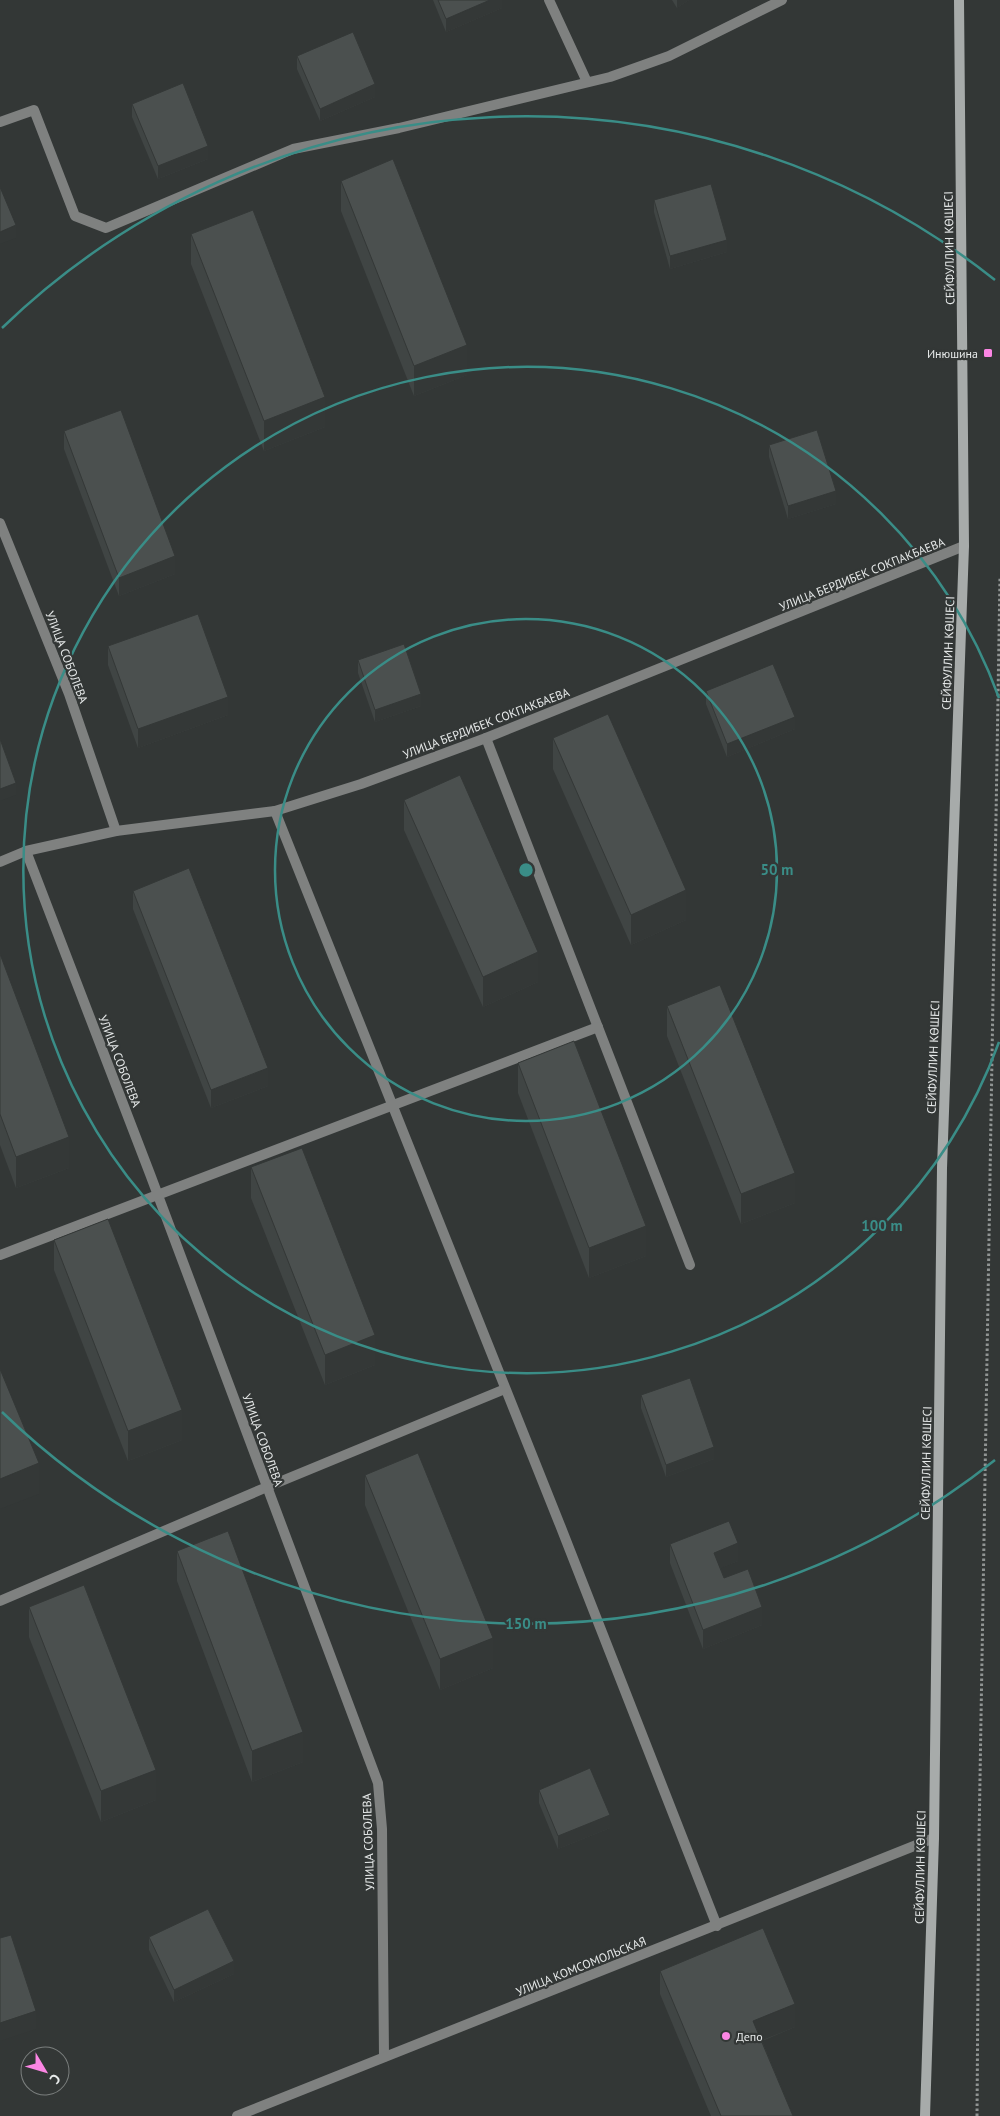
<svg xmlns="http://www.w3.org/2000/svg" width="1000" height="2116" font-family="'PT Sans',sans-serif">
  <style>
    .lines { fill: none; stroke-linecap: round; stroke-linejoin: round }
    .path { stroke: #909493; stroke-width: 3; stroke-dasharray: 2.5 2.5; stroke-linecap: butt }
    .lane { stroke: #7f8180; stroke-width: 10 }
    .street { stroke: #7f8180; stroke-width: 10 }
    .secondary { stroke: #a7abaa; stroke-width: 10 }
    .wall { fill: #404544 }
    .shaded-wall { fill: #343837 }
    .building { fill: #4b504f; stroke: #343837 }
    .ring { fill: none; stroke: #3a8d87; stroke-width: 2.5 }
    .poi-dot { fill: #fc86e4; stroke: #333736; stroke-width: 2 }
    .labels { text-anchor: middle; dominant-baseline: central; stroke-width: 4.5; stroke-linejoin: round; paint-order: stroke }
    .street-label { font-size: 12px; fill: #e7eaea; stroke: #333736 }
    .poi-label { font-size: 12px; fill: #e7eaea; stroke: #333736; text-anchor: end }
    .centre { fill: #3a8d87; stroke: #333736; stroke-width: 2.5 }
    .ring-label { font-size: 15px; text-anchor: middle; font-weight: bold; fill: #3a8d87; stroke: #333736; stroke-width: 4.5; stroke-linejoin: round; paint-order: stroke }
  </style>
  <rect width="100%" height="100%" fill="#333736"/>
  <g class="lines">
    <!-- path -->
    <polyline class="path" points="977,2116 979,1839 1000,577"/>
    <!-- lane -->
    <g class="lane">
      <polyline points="486,738 690,1265"/>
      <polyline points="0,1601 267,1487"/>
    </g>
    <!-- street -->
    <g class="street">
      <polyline points="549,0 587,82"/>
      <polyline points="0,122 34,110 75,216 106,228 293,149 399,128 610,77 669,56 782,0"/>
      <polyline points="0,523 69,694 116,831"/>
      <polyline points="275,811 560,1525 717,1926"/>
      <polyline points="26,851 150,1174 378,1783 382,1829 384,2057"/>
      <polyline points="0,862 26,851 116,831 275,811 361,784 486,738 964,546"/>
      <polyline points="0,1255 598,1027"/>
      <polyline points="267,1487 505,1389"/>
      <polyline points="237,2116 934,1838"/>
    </g>
    <!-- secondary -->
    <polyline class="secondary" points="925,2116 934,1838 942,1168 964,546 959,0"/>
  </g>
  <!-- wall -->
  <g class="wall">
    <polygon points="433,0 502,0 502,8 446,32"/>
    <polygon points="672,0 689,0 677,8"/>
    <polygon points="297,56 375,97 320,121 297,69"/>
    <polygon points="132,104 208,159 158,179 132,117"/>
    <polygon points="341,181 467,375 414,396 341,211"/>
    <polygon points="654,200 727,252 670,269 654,212"/>
    <polygon points="191,234 325,427 264,451 191,264"/>
    <polygon points="64,431 175,574 119,596 64,449"/>
    <polygon points="769,445 836,504 788,519 769,457"/>
    <polygon points="108,646 228,715 138,748 108,665"/>
    <polygon points="358,660 421,706 375,722 358,673"/>
    <polygon points="706,691 795,729 727,757 706,704"/>
    <polygon points="553,738 686,920 631,945 553,769"/>
    <polygon points="404,800 538,982 483,1007 404,830"/>
    <polygon points="133,891 268,1086 211,1108 133,909"/>
    <polygon points="0,954 69,1168 16,1188 0,1145"/>
    <polygon points="667,1006 795,1203 741,1224 667,1036"/>
    <polygon points="518,1063 646,1256 589,1278 518,1093"/>
    <polygon points="251,1167 375,1365 325,1385 251,1198"/>
    <polygon points="54,1240 182,1440 128,1461 54,1270"/>
    <polygon points="641,1395 714,1459 666,1477 641,1408"/>
    <polygon points="365,1475 493,1668 440,1690 365,1505"/>
    <polygon points="670,1544 738,1561 720,1568 724,1578 762,1625 703,1649 670,1563"/>
    <polygon points="177,1551 303,1762 252,1782 177,1581"/>
    <polygon points="29,1607 156,1800 101,1822 29,1637"/>
    <polygon points="539,1790 610,1828 558,1849 539,1803"/>
    <polygon points="149,1937 234,1974 174,2002 149,1950"/>
    <polygon points="660,1971 795,2027 762,2041 793,2116 711,2116 660,1994"/>
  </g>
  <!-- shaded-wall -->
  <g class="shaded-wall">
    <polygon points="490,0 502,0 502,8 446,32 446,19"/>
    <polygon points="677,0 689,0 677,8"/>
    <polygon points="375,84 375,97 320,121 320,109"/>
    <polygon points="208,146 208,159 158,179 158,166"/>
    <polygon points="16,225 16,238 0,244 0,232"/>
    <polygon points="727,240 727,252 670,269 670,256"/>
    <polygon points="467,345 467,375 414,396 414,366"/>
    <polygon points="325,397 325,427 264,451 264,421"/>
    <polygon points="836,491 836,504 788,519 788,506"/>
    <polygon points="175,556 175,574 119,596 119,578"/>
    <polygon points="421,694 421,706 375,722 375,710"/>
    <polygon points="228,697 228,715 138,748 138,729"/>
    <polygon points="795,717 795,729 727,757 727,744"/>
    <polygon points="16,783 16,795 0,801 0,789"/>
    <polygon points="686,890 686,920 631,945 631,915"/>
    <polygon points="538,952 538,982 483,1007 483,977"/>
    <polygon points="268,1068 268,1086 211,1108 211,1090"/>
    <polygon points="69,1137 69,1168 16,1188 16,1157"/>
    <polygon points="795,1173 795,1203 741,1224 741,1194"/>
    <polygon points="646,1226 646,1256 589,1278 589,1248"/>
    <polygon points="375,1335 375,1365 325,1385 325,1355"/>
    <polygon points="182,1410 182,1440 128,1461 128,1431"/>
    <polygon points="714,1447 714,1459 666,1477 666,1465"/>
    <polygon points="39,1463 39,1494 0,1509 0,1479"/>
    <polygon points="738,1543 738,1561 714,1571 714,1553"/>
    <polygon points="762,1607 762,1625 703,1649 703,1630"/>
    <polygon points="493,1638 493,1668 440,1690 440,1659"/>
    <polygon points="303,1732 303,1762 252,1782 252,1751"/>
    <polygon points="156,1770 156,1800 101,1822 101,1791"/>
    <polygon points="610,1815 610,1828 558,1849 558,1836"/>
    <polygon points="234,1961 234,1974 174,2002 174,1990"/>
    <polygon points="795,2004 795,2027 753,2044 753,2021"/>
    <polygon points="36,2011 36,2029 0,2041 0,2023"/>
  </g>
  <!-- building -->
  <g class="building">
    <polygon points="438,0 490,0 446,19"/>
    <polygon points="353,32 375,84 320,109 297,56"/>
    <polygon points="183,83 208,146 158,166 132,104"/>
    <polygon points="393,159 467,345 414,366 341,181"/>
    <polygon points="711,184 727,240 670,256 654,200"/>
    <polygon points="0,187 16,225 0,232"/>
    <polygon points="253,210 325,397 264,421 191,234"/>
    <polygon points="121,410 175,556 119,578 64,431"/>
    <polygon points="817,430 836,491 788,506 769,445"/>
    <polygon points="198,614 228,697 138,729 108,646"/>
    <polygon points="404,644 421,694 375,710 358,660"/>
    <polygon points="773,664 795,717 727,744 706,691"/>
    <polygon points="608,714 686,890 631,915 553,738"/>
    <polygon points="0,739 16,783 0,789"/>
    <polygon points="460,775 538,952 483,977 404,800"/>
    <polygon points="189,868 268,1068 211,1090 133,891"/>
    <polygon points="0,954 69,1137 16,1157 0,1114"/>
    <polygon points="720,985 795,1173 741,1194 667,1006"/>
    <polygon points="574,1041 646,1226 589,1248 518,1063"/>
    <polygon points="302,1148 375,1335 325,1355 251,1167"/>
    <polygon points="108,1219 182,1410 128,1431 54,1240"/>
    <polygon points="0,1369 39,1463 0,1479"/>
    <polygon points="690,1378 714,1447 666,1465 641,1395"/>
    <polygon points="418,1453 493,1638 440,1659 365,1475"/>
    <polygon points="729,1521 738,1543 714,1553 724,1578 748,1569 762,1607 703,1630 670,1544"/>
    <polygon points="228,1531 303,1732 252,1751 177,1551"/>
    <polygon points="84,1585 156,1770 101,1791 29,1607"/>
    <polygon points="590,1768 610,1815 558,1836 539,1790"/>
    <polygon points="208,1909 234,1961 174,1990 149,1937"/>
    <polygon points="763,1928 795,2004 753,2021 793,2116 721,2116 660,1971"/>
    <polygon points="11,1935 36,2011 0,2023 0,1938"/>
  </g>
  <!-- distance rings -->
  <g class="ring">
    <circle cx="526" cy="870" r="251"/>
    <path d="M999 1042A503 503 0 1 1 999 698"/>
    <path d="M995 1460A754 754 0 0 1 2 1412M2 328A754 754 0 0 1 995 280"/>
  </g>
  <!-- markers -->
  <g class="poi-dot">
    <rect x="983" y="348" width="10" height="10" rx="2.5"/>
    <circle cx="726" cy="2036" r="5"/>
  </g>
  <g class="labels">
    <!-- street labels -->
    <g class="street-label">
      <text transform="translate(949 248) rotate(-91)">СЕЙФУЛЛИН КӨШЕСІ</text>
      <text transform="translate(862 574) rotate(-22)">УЛИЦА БЕРДИБЕК СОКПАКБАЕВА</text>
      <text transform="translate(948 653) rotate(-88)">СЕЙФУЛЛИН КӨШЕСІ</text>
      <text transform="translate(67 657) rotate(69)">УЛИЦА СОБОЛЕВА</text>
      <text transform="translate(486 723) rotate(-21)">УЛИЦА БЕРДИБЕК СОКПАКБАЕВА</text>
      <text transform="translate(933 1057) rotate(-88)">СЕЙФУЛЛИН КӨШЕСІ</text>
      <text transform="translate(120 1061) rotate(69)">УЛИЦА СОБОЛЕВА</text>
      <text transform="translate(263 1440) rotate(70)">УЛИЦА СОБОЛЕВА</text>
      <text transform="translate(926 1463) rotate(-89)">СЕЙФУЛЛИН КӨШЕСІ</text>
      <text transform="translate(368 1842) rotate(-92)">УЛИЦА СОБОЛЕВА</text>
      <text transform="translate(920 1867) rotate(-89)">СЕЙФУЛЛИН КӨШЕСІ</text>
      <text transform="translate(581 1966) rotate(-22)">УЛИЦА КОМСОМОЛЬСКАЯ</text>
    </g>
    <!-- poi labels -->
    <g class="poi-label">
      <text x="978" y="353">Инюшина</text>
      <text x="736" y="2036" text-anchor="start">Депо</text>
    </g>
  </g>
  <circle cx="526" cy="870" r="8" class="centre"/>
  <g class="ring-label">
    <text x="777" y="875">50 m</text>
    <text x="882" y="1231">100 m</text>
    <text x="526" y="1629">150 m</text>
  </g>
  <!-- north arrow -->
  <g transform="translate(45 2071) rotate(128)"><circle r="24" fill="#333736" stroke="#7b7f7e"/>
  <path d="M0-4L9 19L0 12L-9 19Z" fill="#fc86e4"/>
  <text y="-8" font-size="14" font-weight="bold" text-anchor="middle" fill="#e7eaea">С</text>
  </g>
</svg>
